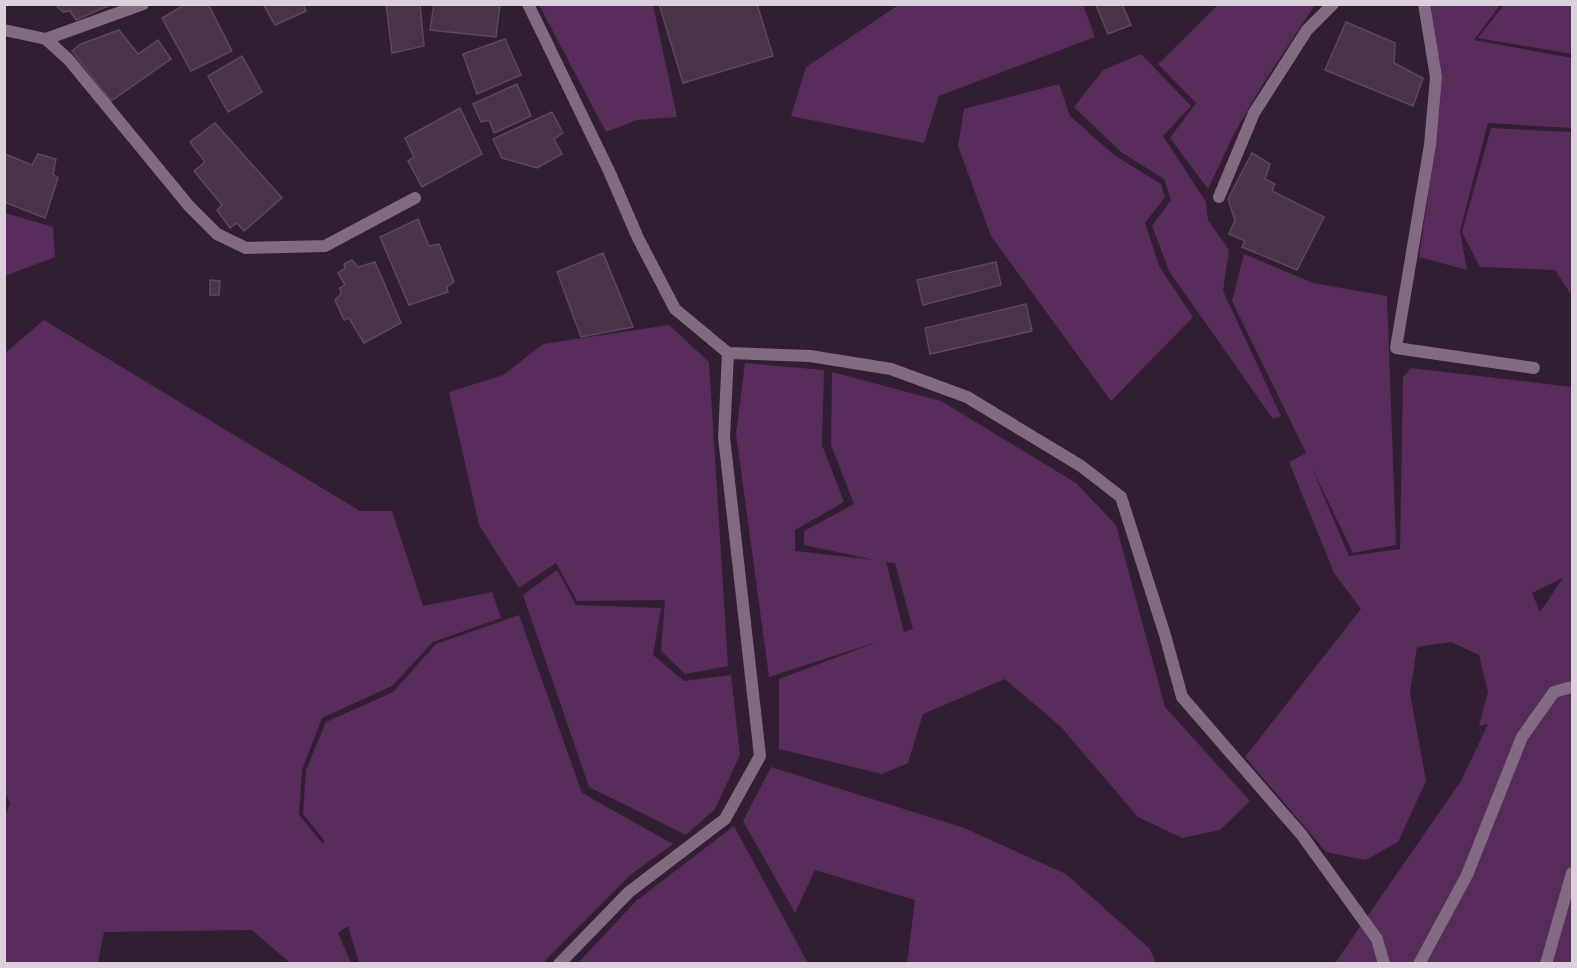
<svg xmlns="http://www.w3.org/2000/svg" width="1577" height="968" font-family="Cabin,sans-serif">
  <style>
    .green { fill: #572b5a; fill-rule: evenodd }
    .building { fill: #483349; stroke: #5c475e; stroke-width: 1.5 }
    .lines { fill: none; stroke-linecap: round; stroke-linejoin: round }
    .service { stroke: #826a83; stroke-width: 12 }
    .minor { stroke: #826a83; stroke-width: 12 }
  </style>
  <rect width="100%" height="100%" fill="#321e33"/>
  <!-- green -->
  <g class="green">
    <polygon points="900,4 1083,5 1095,37 939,96 924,143 791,116 806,67"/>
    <polygon points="539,5 653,5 677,117 637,120 606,132"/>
    <polygon points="1218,5 1315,5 1263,84 1234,134 1208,189 1170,138 1196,103 1158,64"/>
    <polygon points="1430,5 1500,5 1474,40 1572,58 1572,128 1488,123 1460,231 1467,270 1419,257 1435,147"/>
    <polygon points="1504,5 1572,5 1572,54 1478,38"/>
    <polygon points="1141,54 1191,106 1163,136 1206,202 1208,220 1229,250 1223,291 1281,416 1273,419 1169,271 1152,226 1171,200 1164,179 1121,152 1074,107 1103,70"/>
    <polygon points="1059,84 1070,116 1114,155 1161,184 1165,197 1145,223 1159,266 1193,317 1111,401 991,236 958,146 964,109"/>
    <polygon points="1491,128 1572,132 1572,293 1570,293 1555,270 1480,267 1462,232"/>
    <polygon points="5,213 53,227 55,257 5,276"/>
    <path d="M1244,254L1313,283L1387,296L1396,545L1353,553L1311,466L1349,556L1400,549L1403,377L1411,368L1572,387V963H1335L1461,781L1488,724L1479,726L1488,692L1479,655L1451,642L1417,647L1410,693L1426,781L1398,842L1366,860L1326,852L1245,757L1361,609L1334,573L1289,462L1306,453L1232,301ZM1562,578H1563L1540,612L1532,593Z"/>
    <polygon points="44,320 360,511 392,511 423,606 492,592 501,618 433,642 392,686 322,718 302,770 299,815 324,845 324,840 303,814 306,770 326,722 393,692 436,644 519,615 582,793 673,844 630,875 543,963 359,963 348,926 338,933 351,963 290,963 252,930 104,932 98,963 5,963 4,819 10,803 4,791 5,353"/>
    <polygon points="669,325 709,362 728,666 685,674 661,651 665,600 577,601 556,563 519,588 479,525 449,392 503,375 543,344"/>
    <path d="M745,363L824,370L822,445L844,502L795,530V551L875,560L804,545V531L854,504L831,445L832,372L941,401L1076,483L1116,525L1165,707L1250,801L1220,830L1182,838L1138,817L1061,727L1005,679L923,714L908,763L882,774L779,749V679L880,641L769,677L736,434ZM886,562L895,563L913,629L904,632Z"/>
    <polygon points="557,570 576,605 661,608 653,655 684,681 731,675 740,755 715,809 686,835 589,787 523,595"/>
    <polygon points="771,767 964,828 1066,874 1150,949 1156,963 907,963 915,900 815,870 795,913 743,821"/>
    <polygon points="734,826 808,963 578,963 636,901"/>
  </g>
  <!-- building -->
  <g class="building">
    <polygon points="55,4 110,4 110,5 76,20 70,11 63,12"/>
    <polygon points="186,4 208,4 232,51 191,71 162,18"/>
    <polygon points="263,4 303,4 306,11 275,25"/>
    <polygon points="386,4 420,4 424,46 392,53"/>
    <polygon points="434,4 500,4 496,37 430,30"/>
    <polygon points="659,4 757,4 773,56 683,83"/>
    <polygon points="1122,4 1131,25 1108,34 1096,5"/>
    <polygon points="1346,22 1395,43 1394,63 1423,78 1413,106 1325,70"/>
    <polygon points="119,30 138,54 158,40 171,59 111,101 72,51 81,44"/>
    <polygon points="505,39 521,75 477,94 463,54"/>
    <polygon points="242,56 262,92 228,112 208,76"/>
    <polygon points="517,84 531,116 494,133 489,120 481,122 473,104"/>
    <polygon points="460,108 482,154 422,187 408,161 414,157 405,138"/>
    <polygon points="552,112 563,133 554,139 562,154 537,168 502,158 493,139"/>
    <polygon points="215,123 282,198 244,231 237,223 230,228 217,210 222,205 194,171 205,162 190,142"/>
    <polygon points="1252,153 1270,164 1265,179 1275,184 1272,191 1324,217 1297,270 1242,247 1245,241 1229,234 1235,220 1228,199"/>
    <polygon points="5,154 32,165 38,154 56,159 53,174 58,178 45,218 4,202"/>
    <polygon points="418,219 429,246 439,244 454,282 447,287 448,292 409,305 380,237"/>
    <polygon points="603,253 633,327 581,337 557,272"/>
    <polygon points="352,260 358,267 375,262 401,323 364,343 349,318 344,320 335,300 341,294 340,288 345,285 338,273 345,268 344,264"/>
    <polygon points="996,262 1001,285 923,305 917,280"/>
    <polygon points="210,280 220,281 219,295 210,295"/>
    <polygon points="1026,304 1032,331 930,354 925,328"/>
  </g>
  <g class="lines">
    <!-- service -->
    <g class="service">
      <polyline points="1419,964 1467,875 1522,737 1554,692 1572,687"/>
      <polyline points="1546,964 1572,873"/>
    </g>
    <!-- minor -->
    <g class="minor">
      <polyline points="528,4 609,171 638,238 675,309 728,353 810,356 891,369 967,397 1081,466 1121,497 1165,635 1182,697 1301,834 1377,939 1384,964"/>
      <polyline points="1424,4 1436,77 1430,145 1396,348 1534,368"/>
      <polyline points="4,30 46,39 143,4"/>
      <polyline points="46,39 69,60 189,206 217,234 246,248 325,246 415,198"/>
      <polyline points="1219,197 1254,113 1307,30 1333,4"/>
      <polyline points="559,964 629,892 725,819 760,756 724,437 728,353"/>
    </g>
  </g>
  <!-- border -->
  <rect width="1577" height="968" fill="none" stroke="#ddd0dd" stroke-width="12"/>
</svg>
